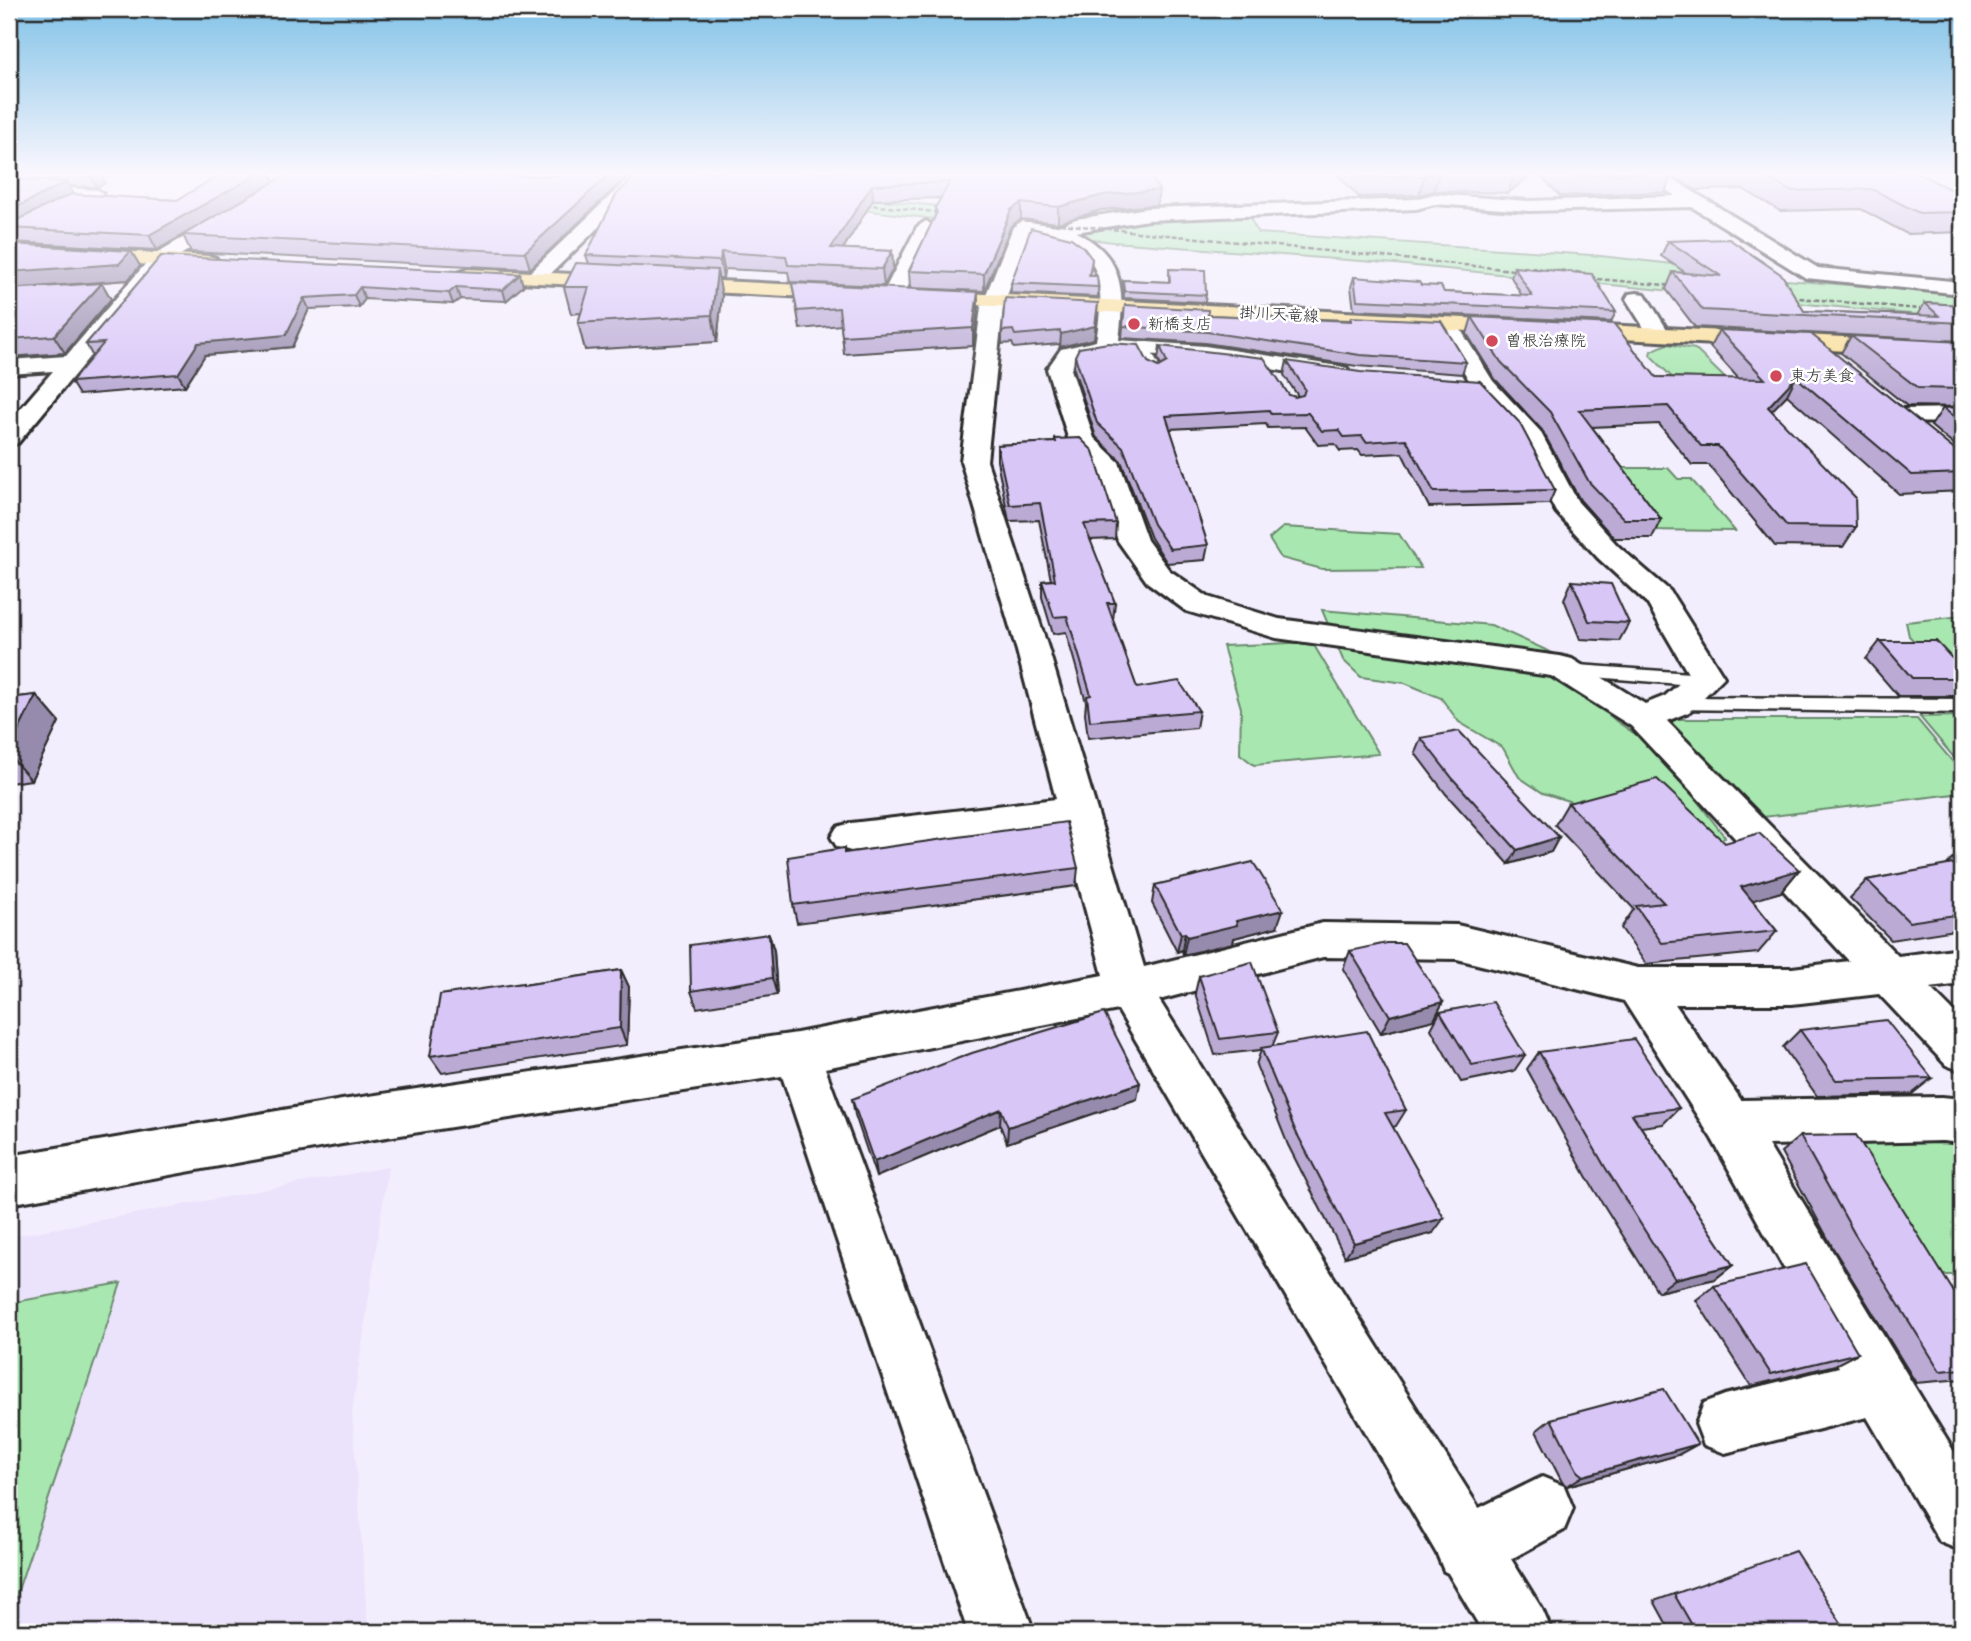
<svg xmlns="http://www.w3.org/2000/svg" width="1971" height="1641" font-family="Kalam,'Klee One',sans-serif">
  <style>
    .built { fill: #ebe2fb }
    .green { fill: #a8e8b0; stroke: #6a8a6e; stroke-width: 2 }
    .lines { fill: none; stroke-linecap: round; stroke-linejoin: round }
    .lane-casing { stroke: #2b2b2b; stroke-width: 5 }
    .street-casing { stroke: #2b2b2b; stroke-width: 6 }
    .primary-casing { stroke: #2b2b2b; stroke-width: 6 }
    .lane { fill: #fff; fill-rule: evenodd }
    .street { fill: #fff; fill-rule: evenodd }
    .primary { fill: #fadf96; fill-rule: evenodd }
    .rail { stroke: #2b2b2b; stroke-width: 2.5; stroke-dasharray: 5 2.5; stroke-linecap: butt }
    .wall { fill: #baaad4; stroke: #2b2b2b; stroke-width: 2 }
    .shaded-wall { fill: #978bad; stroke: #2b2b2b; stroke-width: 2 }
    .building { fill: #d8c6f7; stroke: #2b2b2b; stroke-width: 2 }
    .poi-dot { fill: #d1495b; stroke: #fff; stroke-width: 2.5 }
    .labels { text-anchor: middle; dominant-baseline: central; stroke-width: 5; stroke-linejoin: round; paint-order: stroke }
    .far-street-label { font-size: 16px; fill: #2b2b2b; stroke: #fff }
    .far-poi-label { font-size: 16px; fill: #2b2b2b; stroke: #fff; text-anchor: start }
  </style>
  <rect width="100%" height="100%" fill="#f3eefd"/>
  <filter id="ink" filterUnits="userSpaceOnUse"><feTurbulence type="fractalNoise" baseFrequency=".0143" numOctaves="2"/><feDisplacementMap in="SourceGraphic" scale="14" xChannelSelector="R" yChannelSelector="G"/><feConvolveMatrix kernelMatrix="1 2 1 2 8 2 1 2 1" color-interpolation-filters="sRGB"/></filter>
  <g filter="url(#ink)">
    <!-- built -->
    <polygon class="built" points="388,1167 352,1412 368,1632 9,1632 9,1237"/>
    <!-- green -->
    <g class="green">
      <polygon points="566,172 680,172 791,191 1099,222 1247,212 1258,233 1591,255 1701,267 1712,274 1962,294 1962,319 1374,262 1113,242"/>
      <polygon points="1667,344 1695,349 1773,425 1718,424 1650,355 1651,351"/>
      <polygon points="1559,468 1668,468 1678,479 1691,479 1735,531 1636,530 1580,499"/>
      <polygon points="1283,527 1399,534 1421,568 1322,569 1281,558 1269,539"/>
      <polygon points="1322,610 1491,625 1568,660 1579,686 1616,721 1644,740 1680,779 1725,837 1713,846 1543,793 1519,777 1503,748 1459,722 1441,698 1405,683 1361,677 1343,660"/>
      <polygon points="1962,616 1962,687 1909,636 1906,622"/>
      <polygon points="1312,642 1379,754 1254,765 1240,754 1241,708 1223,646"/>
      <polygon points="1962,716 1962,767 1920,717"/>
      <polygon points="1677,719 1917,719 1962,773 1962,793 1755,818 1667,725"/>
      <polygon points="1860,1138 1962,1144 1962,1275 1928,1275 1836,1151"/>
      <polygon points="121,1283 9,1617 9,1303"/>
    </g>
    <g class="lines">
      <defs>
        <g id="lane">
          <polygon points="9,184 98,190 103,193 9,240 9,233 85,195 9,190"/>
          <polygon points="1143,345 1150,349 1163,374 1161,377 1156,378 1149,374 1136,349"/>
          <polygon points="1564,664 1704,674 1711,675 1714,680 1711,685 1704,686 1557,674 1554,670 1557,666"/>
          <polygon points="1677,697 1962,699 1962,713 1670,709 1667,704 1670,699"/>
        </g>
        <g id="street">
          <polygon points="297,172 318,172 167,263 18,443 9,446 9,422 53,371 9,374 9,360 66,356 153,255"/>
          <path d="M1641,172H1661L1818,268L1962,282V294L1806,278L1692,207L1529,211L1435,204L1416,209L1148,220L1076,232C1124,256 1125,291 1119,340L1205,346L1339,366L1347,368L1351,373L1347,378L1339,380C1262,369 1152,343 1077,359L1071,369L1094,438L1119,462L1147,540L1169,570L1208,597L1279,619L1560,656L1572,659L1645,704L1665,696L1689,675L1647,603L1598,558L1556,512L1516,434L1475,390L1435,324L1438,319H1454L1493,381L1540,431L1578,502L1618,546L1670,591L1724,677L1689,712L1667,721L1898,956L1962,948V984L1930,988L1962,1020V1071L1946,1065L1879,994L1792,1004H1675L1741,1100L1942,1097L1962,1099V1143L1942,1141L1768,1145L1962,1465V1551L1940,1542L1867,1417L1725,1453L1704,1445L1696,1424L1704,1403L1725,1395L1839,1367L1712,1139L1624,1001L1457,959L1323,957L1159,1000L1479,1508L1542,1477L1564,1486L1573,1508L1564,1530L1511,1559L1542,1609L1552,1632H1483L1448,1573L1444,1571L1437,1554L1118,1010L825,1068L1034,1632H968L782,1076L342,1144L9,1204V1156L342,1100L797,1033L1103,975L1063,826L851,851L837,847L831,837L837,827L851,823L1056,799L1017,651L961,461L981,307L1013,227L1022,221L1058,226L1076,219L1148,208L1415,199L1434,194L1529,201L1675,196ZM1029,234C1101,243 1107,276 1096,341L1061,349L1047,369L1069,441L1094,465L1118,541L1147,582L1186,611L1276,638L1551,676L1631,726L1849,961L1792,968H1638L1457,925L1323,923L1144,967L1049,651L987,461L1003,307Z"/>
          <polygon points="634,178 643,183 640,187 542,282 528,282 525,278 528,274 628,179"/>
          <polygon points="926,221 935,227 904,295 900,299 886,299 882,295 917,227"/>
          <polygon points="1637,293 1645,294 1648,299 1670,334 1667,339 1651,339 1648,334 1626,299 1629,294"/>
          <polygon points="1900,409 1962,408 1962,423 1891,422 1887,417 1891,412"/>
        </g>
        <g id="primary">
          <polygon points="9,245 209,256 216,258 219,262 216,266 209,268 9,257"/>
          <polygon points="468,269 845,287 852,289 856,293 852,297 845,299 461,279 458,275 461,271"/>
          <polygon points="926,291 1962,343 1962,357 918,302 915,297 918,292"/>
        </g>
      </defs>
      <!-- lane casing -->
      <use href="#lane" class="lane-casing"/>
      <!-- street casing -->
      <use href="#street" class="street-casing"/>
      <!-- primary casing -->
      <use href="#primary" class="primary-casing"/>
      <!-- lane -->
      <use href="#lane" class="lane"/>
      <!-- street -->
      <use href="#street" class="street"/>
      <!-- primary -->
      <use href="#primary" class="primary"/>
      <!-- rail -->
      <g class="rail">
        <polyline points="851,203 955,214"/>
        <polyline points="1001,218 1533,272"/>
        <polyline points="1523,267 1585,273"/>
        <polyline points="1575,277 1687,287"/>
        <polyline points="1777,296 1962,313"/>
      </g>
    </g>
    <!-- wall -->
    <g class="wall">
      <polygon points="9,172 100,172 105,183 97,187 69,186 74,195 177,200 225,172 270,172 274,182 469,176 556,176 558,172 1148,172 1157,205 1101,210 1058,223 1021,219 1011,226 984,291 910,288 909,271 935,216 935,208 941,198 873,200 843,249 892,251 893,268 884,286 790,282 788,272 724,269 723,278 718,278 722,296 717,342 585,350 578,323 581,313 571,314 564,287 589,264 586,255 635,176 626,177 530,269 191,252 183,235 268,186 157,250 10,242 9,241"/>
      <polygon points="1335,172 1535,172 1508,193 1434,191 1419,195 1359,197"/>
      <polygon points="1537,172 1915,172 1962,195 1962,232 1907,234 1861,209 1780,211 1743,189 1696,190 1671,175 1665,192 1560,196"/>
      <polygon points="1668,241 1804,311 1917,315 1925,303 1962,305 1962,341 1695,327 1666,289 1673,272 1686,273 1661,256"/>
      <polygon points="9,244 131,251 140,266 128,280 63,285 111,299 65,353 9,357"/>
      <polygon points="161,256 523,286 506,301 460,299 453,304 365,299 359,307 309,309 292,347 205,355 185,386 79,395 71,382 93,357 86,344"/>
      <polygon points="1092,259 1090,276 1098,287 1098,297 1011,293 1011,283"/>
      <polygon points="1514,267 1616,312 1611,322 1354,310 1351,287 1354,277 1444,292 1522,296 1511,277"/>
      <polygon points="1169,269 1206,295 1205,302 1124,298 1123,280 1169,282"/>
      <polygon points="792,283 978,309 973,346 844,354 841,325 800,329"/>
      <polygon points="1125,305 1208,315 1350,320 1351,317 1466,362 1462,374 1357,366 1205,343 1122,338"/>
      <polygon points="1097,315 1094,339 1060,347 1059,344 1014,348 1012,343 1002,344 1002,331"/>
      <polygon points="1472,317 1656,377 1739,379 1710,347 1719,330 1962,456 1962,491 1899,494 1787,395 1771,411 1856,527 1843,547 1775,546 1709,465 1692,465 1659,424 1592,427 1661,519 1652,538 1614,538 1580,500 1542,430 1495,379 1467,334"/>
      <polygon points="1851,336 1962,342 1962,407 1907,406 1841,353"/>
      <polygon points="1160,346 1289,395 1295,397 1298,396 1284,375 1287,361 1555,490 1549,504 1429,507 1402,453 1362,455 1358,450 1340,451 1335,444 1318,445 1305,427 1268,428 1266,424 1170,429 1208,545 1205,560 1167,563 1151,538 1121,461 1096,437 1074,369 1075,356 1148,362 1158,367 1161,366 1158,359"/>
      <polygon points="1962,407 1962,452 1931,426 1943,408"/>
      <polygon points="1055,439 1116,523 1115,539 1090,540 1115,603 1113,620 1137,688 1199,711 1196,728 1088,738 1085,713 1086,702 1066,632 1053,634 1042,597 1042,581 1051,580 1039,520 1009,521 997,461 997,445 1055,442"/>
      <polygon points="1572,581 1629,623 1619,641 1580,639 1564,599"/>
      <polygon points="1880,641 1962,669 1962,688 1955,696 1898,696 1866,659"/>
      <polygon points="36,695 59,722 31,780 9,783 9,698"/>
      <polygon points="1421,738 1559,837 1551,852 1509,864 1446,794 1415,753"/>
      <polygon points="1568,803 1725,843 1799,870 1781,892 1752,900 1777,931 1758,953 1646,964 1621,928 1634,909 1555,825"/>
      <polygon points="844,853 1078,868 1076,886 797,923 793,905"/>
      <polygon points="1962,857 1962,929 1891,940 1850,898 1867,880 1946,866 1953,858"/>
      <polygon points="1155,885 1277,927 1234,938 1233,943 1183,955 1182,950 1177,952 1152,903"/>
      <polygon points="769,934 774,951 777,995 697,1008 691,991"/>
      <polygon points="1350,951 1443,1002 1434,1020 1381,1033 1343,969"/>
      <polygon points="621,970 629,987 627,1045 442,1073 430,1056 524,985"/>
      <polygon points="1199,976 1278,1032 1272,1047 1406,1110 1396,1126 1393,1127 1433,1233 1345,1257 1288,1145 1256,1065 1261,1050 1215,1055 1195,993"/>
      <polygon points="1440,1012 1525,1055 1514,1071 1461,1082 1431,1029"/>
      <polygon points="1800,1030 1932,1078 1912,1094 1817,1096 1783,1047"/>
      <polygon points="1539,1052 1679,1108 1663,1124 1641,1127 1733,1265 1715,1279 1658,1292 1590,1183 1527,1069"/>
      <polygon points="852,1099 1137,1099 1007,1143 1000,1125 876,1177 855,1115"/>
      <polygon points="1800,1136 1962,1305 1962,1379 1916,1383 1833,1248 1781,1152"/>
      <polygon points="1714,1286 1858,1353 1835,1365 1751,1386 1696,1300"/>
      <polygon points="1551,1419 1678,1455 1567,1486 1562,1482 1536,1431"/>
      <polygon points="1674,1594 1847,1632 1671,1632 1654,1601"/>
      <polygon points="1962,1622 1962,1632 1931,1632"/>
    </g>
    <!-- shaded-wall -->
    <g class="shaded-wall">
      <polygon points="80,172 100,172 105,183 97,187 89,173"/>
      <polygon points="262,172 270,172 274,182 157,250 149,235"/>
      <polygon points="612,172 635,172 635,176 626,177 530,269 525,252"/>
      <polygon points="1439,172 1434,191 1419,195 1424,176"/>
      <polygon points="1516,172 1535,172 1508,193 1515,173"/>
      <polygon points="67,182 75,197 9,228 9,211"/>
      <polygon points="872,185 873,200 833,265 831,248"/>
      <polygon points="1159,190 1157,205 1101,210 1058,223 1058,207 1103,195"/>
      <polygon points="1021,203 1021,219 1011,226 984,291 984,274 1011,210"/>
      <polygon points="131,251 140,266 128,280 9,289 9,272"/>
      <polygon points="892,251 893,268 884,286 882,269"/>
      <polygon points="721,252 724,269 723,278 720,261"/>
      <polygon points="717,270 722,296 717,342 712,315"/>
      <polygon points="520,274 523,286 506,301 503,290"/>
      <polygon points="102,283 111,299 65,353 54,336"/>
      <polygon points="360,287 365,299 359,307 354,295"/>
      <polygon points="456,287 460,299 453,304 449,293"/>
      <polygon points="978,292 978,309 973,346 973,328"/>
      <polygon points="304,298 309,309 292,347 205,355 185,386 178,374 198,343"/>
      <polygon points="1098,303 1094,339 1060,347 1061,334"/>
      <polygon points="1796,377 1787,395 1758,425 1768,407"/>
      <polygon points="36,695 59,722 31,780 9,755 9,750"/>
      <polygon points="1559,837 1551,852 1509,864 1517,850"/>
      <polygon points="1799,870 1781,892 1724,909 1741,887"/>
      <polygon points="1283,910 1277,927 1234,938 1233,943 1183,955 1187,937 1236,921"/>
      <polygon points="1185,933 1182,950 1177,952 1181,934"/>
      <polygon points="769,934 774,951 777,995 772,978"/>
      <polygon points="621,970 629,987 627,1045 620,1028"/>
      <polygon points="1443,1002 1434,1020 1381,1033 1390,1016"/>
      <polygon points="1140,1083 1137,1099 1007,1143 1008,1127"/>
      <polygon points="1001,1109 1000,1125 876,1177 874,1162"/>
      <polygon points="1444,1218 1433,1233 1345,1257 1354,1243"/>
      <polygon points="1733,1265 1715,1279 1658,1292 1675,1279"/>
      <polygon points="1698,1444 1678,1455 1567,1486 1583,1476"/>
    </g>
    <!-- building -->
    <g class="building">
      <polygon points="225,172 262,172 149,235 9,228 9,224 71,194 177,200"/>
      <polygon points="291,172 384,172 469,176 556,176 558,172 612,172 525,252 183,235"/>
      <polygon points="639,172 1148,172 1159,190 1103,195 1058,207 1021,203 1011,210 984,274 909,271 937,212 935,208 950,182 872,185 831,248 892,251 882,269 788,265 786,256 721,252 720,261 586,255 616,195"/>
      <polygon points="1358,172 1437,172 1424,176 1363,177"/>
      <polygon points="1465,172 1516,172 1515,173"/>
      <polygon points="1563,172 1669,172 1567,176"/>
      <polygon points="1758,172 1915,172 1962,195 1962,212 1919,213 1872,189 1790,191"/>
      <polygon points="9,179 67,182 9,211"/>
      <polygon points="1031,228 1071,238 1083,247 1092,259 1089,276 1097,276 1098,287 1011,283"/>
      <polygon points="1729,239 1782,275 1804,311 1939,316 1925,303 1962,305 1962,323 1703,310 1673,272 1721,276 1668,241"/>
      <polygon points="9,244 131,251 119,264 9,272"/>
      <polygon points="161,256 520,274 503,290 456,287 449,293 360,287 354,295 304,298 286,335 198,343 178,374 71,382 104,343 86,344"/>
      <polygon points="576,263 717,270 712,315 578,323 589,287 564,287"/>
      <polygon points="1514,267 1592,274 1616,312 1357,300 1354,277 1419,282 1421,285 1441,286 1444,292 1532,296"/>
      <polygon points="1169,269 1205,270 1206,295 1124,291 1123,280 1170,282"/>
      <polygon points="102,283 54,336 9,339 9,289"/>
      <polygon points="792,283 978,292 973,328 842,336 839,308 797,311"/>
      <polygon points="1005,298 1098,303 1095,326 1061,334 1060,331 1015,335 1013,330 1002,331"/>
      <polygon points="1125,305 1208,310 1208,315 1351,321 1351,317 1441,321 1466,362 1360,355 1207,332 1123,326"/>
      <polygon points="1472,317 1614,324 1656,377 1765,379 1719,330 1811,334 1962,456 1962,473 1912,475 1796,377 1768,407 1855,497 1856,527 1787,526 1718,446 1701,446 1668,406 1579,410 1661,519 1624,519 1589,482 1550,412 1501,362"/>
      <polygon points="1851,336 1962,342 1962,389 1918,388"/>
      <polygon points="1108,343 1139,345 1148,362 1158,367 1167,362 1160,346 1264,358 1289,395 1295,397 1303,395 1305,389 1287,361 1360,372 1480,381 1519,422 1555,490 1434,492 1406,439 1366,442 1362,436 1344,437 1339,430 1322,431 1308,413 1271,414 1269,410 1166,416 1208,545 1170,549 1153,524 1123,447 1097,423 1075,356 1079,348"/>
      <polygon points="1962,407 1962,423 1943,408"/>
      <polygon points="1080,438 1093,451 1116,523 1084,524 1115,603 1107,603 1137,688 1179,681 1199,711 1090,721 1087,696 1091,695 1067,616 1054,617 1042,581 1055,580 1040,503 1010,505 997,445 1056,442 1055,439"/>
      <polygon points="1572,581 1611,584 1629,623 1589,621"/>
      <polygon points="1880,641 1936,641 1962,669 1962,678 1912,678"/>
      <polygon points="36,695 9,750 9,698"/>
      <polygon points="1459,731 1559,837 1517,850 1453,779 1421,738"/>
      <polygon points="1657,779 1725,843 1759,833 1799,870 1741,887 1777,931 1662,943 1636,906 1664,903 1568,803"/>
      <polygon points="1066,822 1078,868 793,905 788,857 844,848 844,853"/>
      <polygon points="1962,857 1962,914 1909,922 1867,880 1958,863 1953,858"/>
      <polygon points="1253,862 1283,910 1236,921 1237,925 1187,937 1185,933 1181,934 1155,885"/>
      <polygon points="769,934 772,978 691,991 690,945"/>
      <polygon points="1387,943 1404,943 1443,1002 1390,1016 1350,951"/>
      <polygon points="1252,962 1278,1032 1220,1039 1199,976"/>
      <polygon points="621,970 620,1028 430,1056 440,995 523,983 523,985"/>
      <polygon points="1493,1002 1525,1055 1472,1065 1440,1012"/>
      <polygon points="1104,1013 1140,1083 1008,1127 1001,1109 874,1162 852,1099 972,1053"/>
      <polygon points="1886,1020 1932,1078 1836,1080 1800,1030"/>
      <polygon points="1367,1031 1406,1110 1385,1113 1444,1218 1354,1243 1295,1130 1261,1048"/>
      <polygon points="1634,1039 1679,1108 1632,1114 1733,1265 1675,1279 1605,1167 1539,1052"/>
      <polygon points="1856,1135 1962,1305 1962,1369 1940,1371 1854,1233 1800,1136"/>
      <polygon points="1806,1264 1858,1353 1771,1374 1714,1286"/>
      <polygon points="1664,1389 1698,1444 1583,1476 1578,1472 1551,1419"/>
      <polygon points="1795,1551 1847,1632 1696,1632 1674,1594"/>
      <polygon points="1962,1625 1962,1632 1942,1632"/>
    </g>
  </g>
  <!-- sky -->
  <linearGradient id="sky" x2="0" y2="1"><stop stop-color="#81c2e7"/><stop offset="0.43" stop-color="#faf7fe"/><stop offset="1" stop-color="#faf7fe" stop-opacity="0"/></linearGradient>
  <rect width="1971" height="402" fill="url(#sky)"/>
  <!-- markers -->
  <g class="poi-dot">
    <circle cx="1134" cy="324" r="7"/>
    <circle cx="1492" cy="341" r="7"/>
    <circle cx="1776" cy="376" r="7"/>
  </g>
  <g class="labels">
    <!-- far-street labels -->
    <g class="far-street-label">
      <text transform="translate(1279 315) rotate(3)">掛川天竜線</text>
    </g>
    <!-- far-poi labels -->
    <g class="far-poi-label">
      <text x="1148" y="324">新橋支店</text>
      <text x="1506" y="341">曽根治療院</text>
      <text x="1790" y="376">東方美食</text>
    </g>
  </g>
  <!-- margin -->
  <rect width="1971" height="1641" fill="none" stroke="#fff" stroke-width="35"/>
  <rect x="18" y="18" width="1936" height="1606" fill="none" stroke="#2b2b2b" stroke-width="2.5" filter="url(#ink)"/>
</svg>
